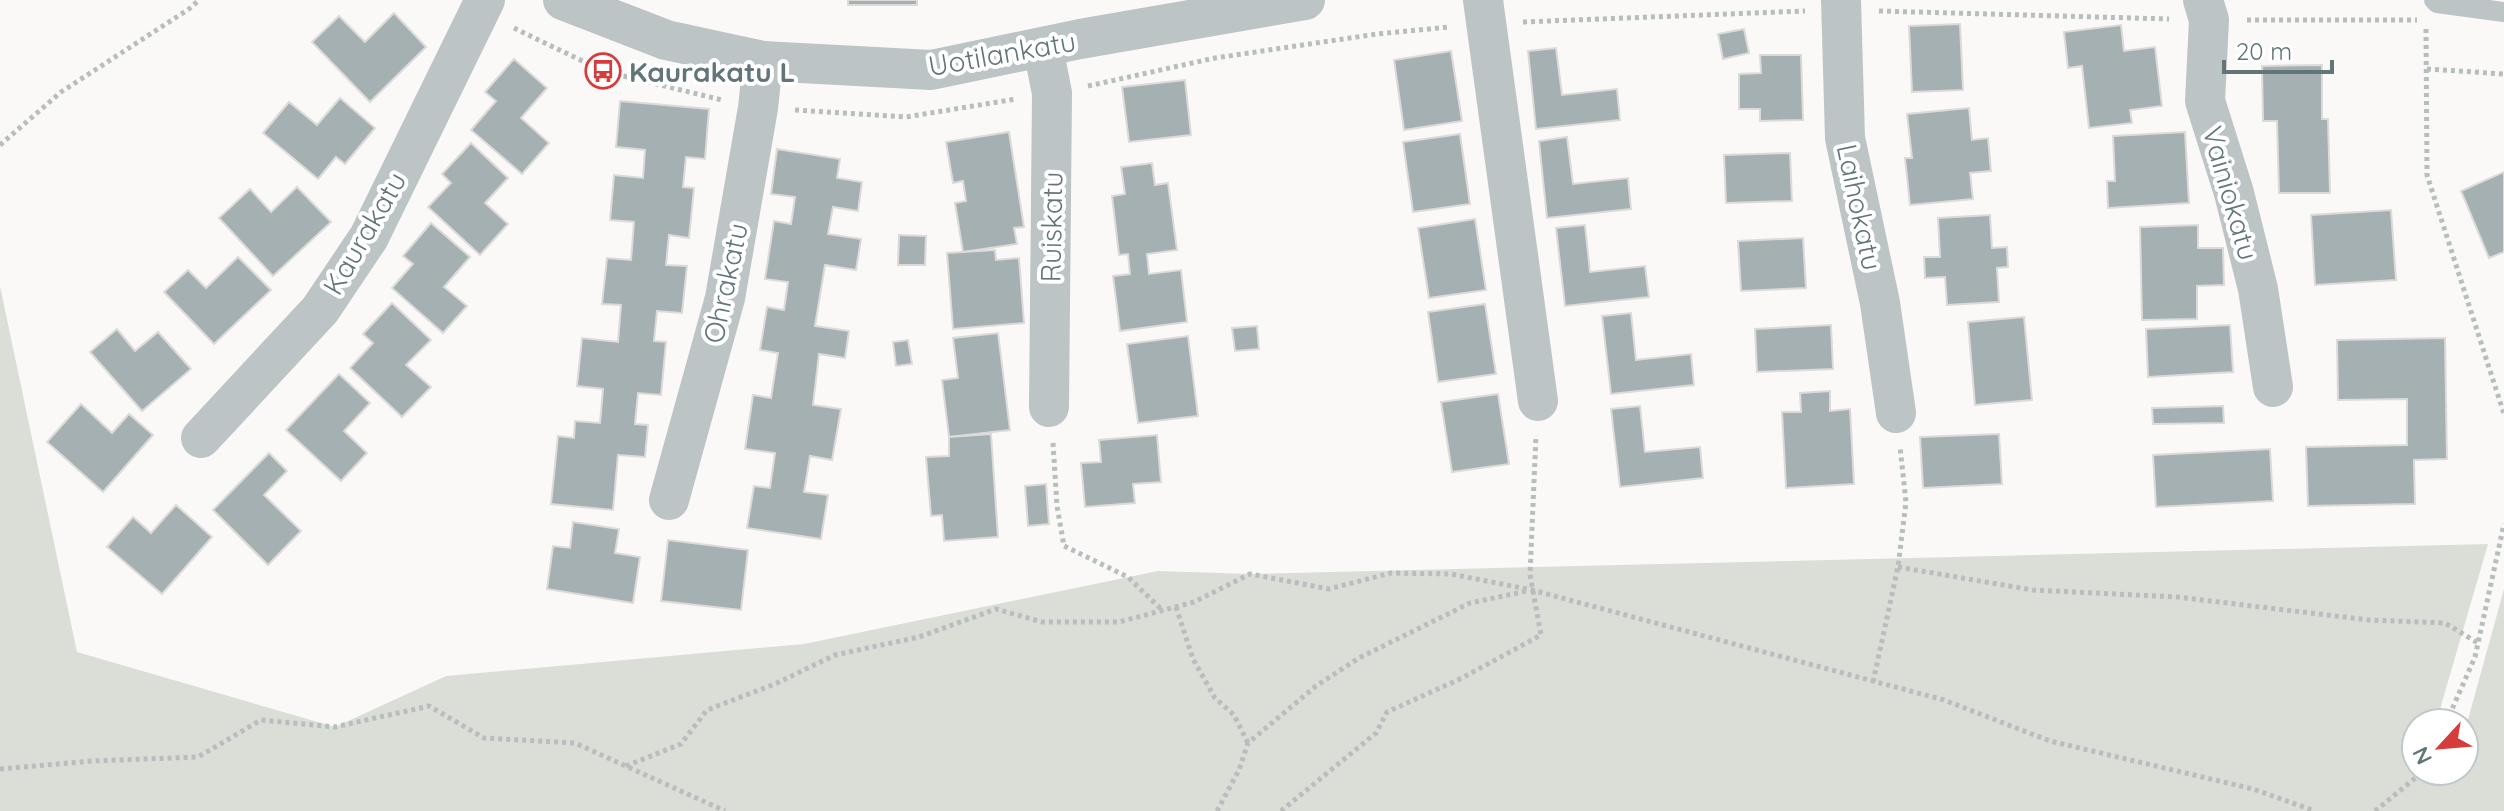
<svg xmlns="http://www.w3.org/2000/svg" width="2504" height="811" font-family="Quicksand,sans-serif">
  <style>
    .green { fill: #dbded7 }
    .building { fill: #a4b0b2; stroke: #dcdbda; stroke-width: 2 }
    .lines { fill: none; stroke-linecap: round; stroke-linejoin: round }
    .path { stroke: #b8bdbe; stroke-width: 5; stroke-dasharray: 4 4; stroke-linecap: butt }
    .lane { stroke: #bdc4c5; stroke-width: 20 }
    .street { stroke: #bdc4c5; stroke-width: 40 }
    .labels { text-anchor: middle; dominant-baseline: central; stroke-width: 8; stroke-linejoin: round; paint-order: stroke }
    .street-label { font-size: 28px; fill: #62767a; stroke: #fff }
    .poi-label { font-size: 28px; font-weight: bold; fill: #62767a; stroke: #fff; text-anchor: start }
  </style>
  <rect width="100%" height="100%" fill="#faf9f8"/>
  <!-- green -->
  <polygon class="green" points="0,286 77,652 335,727 446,676 804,644 1158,571 1250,574 2488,544 2436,723 2416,723 2416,771 2464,771 2464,734 2504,589 2504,811 0,811"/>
  <!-- building -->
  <g class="building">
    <rect x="848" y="0" width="69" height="5"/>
    <polygon points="394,13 426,47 370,102 312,42 339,16 365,42"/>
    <polygon points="1960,24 1963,90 1912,92 1909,26"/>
    <polygon points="2121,25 2124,51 2155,47 2162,106 2130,110 2132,123 2089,128 2082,66 2068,68 2064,32"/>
    <polygon points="1744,29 1749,53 1723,59 1718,34"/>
    <polygon points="1556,48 1562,95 1617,89 1620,120 1536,129 1528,51"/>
    <polygon points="1451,51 1462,121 1404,130 1394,60"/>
    <polygon points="1760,55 1801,55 1803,120 1760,121 1760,109 1739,109 1739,74 1761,73"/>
    <polygon points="514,59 547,88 521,118 549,143 522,174 471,130 496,101 485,92"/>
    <polygon points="2322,65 2322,119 2328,119 2330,193 2279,193 2277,121 2263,121 2262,66"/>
    <polygon points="1185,80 1191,135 1129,142 1122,87"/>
    <polygon points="340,98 375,128 345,164 336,157 318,179 263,133 289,102 317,125"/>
    <polygon points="620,101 709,109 705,159 686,157 683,187 694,188 689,238 669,235 666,265 687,266 682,313 657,311 654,341 666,342 661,395 638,393 635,424 648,425 645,457 618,455 613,510 551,504 558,436 574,438 575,421 600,423 603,389 577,386 582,338 618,342 621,305 602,304 607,258 631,260 634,222 610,220 614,175 643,178 645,150 616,147"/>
    <polygon points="1969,108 1972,140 1988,138 1991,171 1970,173 1973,199 1910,205 1905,158 1912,158 1907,114"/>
    <polygon points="1009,132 1024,227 1014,228 1017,244 963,252 955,203 966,201 963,181 953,183 946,142"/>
    <polygon points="2185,132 2189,203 2108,208 2107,181 2115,181 2113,136"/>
    <polygon points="1460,134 1470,204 1413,212 1403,142"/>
    <polygon points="1567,137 1573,184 1628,178 1631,209 1547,218 1539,141"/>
    <polygon points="471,143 508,178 485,203 508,224 480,255 428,207 451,183 442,174"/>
    <polygon points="777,149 840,159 837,178 862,182 858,211 833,207 828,234 861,239 856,270 825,265 815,326 849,331 845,358 819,354 813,405 841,409 832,460 810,456 804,492 828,495 821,539 747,528 754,486 770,488 775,453 745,449 753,395 771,398 778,353 760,350 767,307 784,310 788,282 765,279 774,221 791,224 795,197 771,194"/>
    <polygon points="1790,153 1792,201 1726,203 1724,155"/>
    <polygon points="1152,163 1155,185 1168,183 1177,250 1147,254 1149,274 1181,270 1187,322 1120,331 1113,276 1130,274 1128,254 1119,255 1112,196 1125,194 1121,167"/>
    <polygon points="2504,172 2504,252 2489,258 2461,191"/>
    <polygon points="297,187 331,222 273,276 219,218 250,189 271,212"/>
    <polygon points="2391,210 2396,280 2315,285 2311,215"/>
    <polygon points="1990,215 1992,248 2007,247 2008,267 1997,268 1999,302 1947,305 1945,277 1925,278 1924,257 1940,257 1938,218"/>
    <polygon points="1475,219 1486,290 1429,298 1418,228"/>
    <polygon points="431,223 470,257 444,287 467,306 443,333 392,288 413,264 403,256"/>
    <polygon points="1585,225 1590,272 1645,266 1649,297 1565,306 1556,228"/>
    <polygon points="2198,225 2198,248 2223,248 2224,285 2197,286 2197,319 2142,320 2140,227"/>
    <polygon points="899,235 926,236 925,265 898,265"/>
    <polygon points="1803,238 1806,288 1741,291 1738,241"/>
    <polygon points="995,250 996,260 1019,258 1024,323 953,329 947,253"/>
    <polygon points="238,257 271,290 214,344 164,292 188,270 206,288"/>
    <polygon points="392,303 431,340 406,365 431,387 402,417 350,368 373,343 363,334"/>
    <polygon points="1485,304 1496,374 1438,382 1428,312"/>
    <polygon points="1631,313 1636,360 1691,354 1694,385 1611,394 1602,316"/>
    <polygon points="2024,317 2032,400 1975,405 1968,322"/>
    <polygon points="1831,325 1833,369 1757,372 1755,329"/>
    <polygon points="2230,325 2233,372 2148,377 2146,329"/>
    <polygon points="1257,326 1259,349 1235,351 1232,328"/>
    <polygon points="117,329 135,351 158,332 191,369 142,411 90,352"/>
    <polygon points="998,333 1010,430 949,437 942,380 958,378 953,338"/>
    <polygon points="1188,336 1198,416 1138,423 1127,344"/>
    <polygon points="2445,338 2447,459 2414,460 2415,504 2308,506 2306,447 2407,445 2407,399 2338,400 2337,340"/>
    <polygon points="908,340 912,364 896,366 893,342"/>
    <polygon points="339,374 370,403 344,431 367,453 341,481 286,430"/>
    <polygon points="1830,391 1830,411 1850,409 1854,484 1786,488 1782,412 1801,412 1800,393"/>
    <polygon points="1498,394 1509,464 1452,472 1441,402"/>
    <polygon points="81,404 112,433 129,414 153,435 103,492 47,442"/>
    <polygon points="1640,406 1645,452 1700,447 1703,478 1620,487 1611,409"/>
    <polygon points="2223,406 2224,423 2153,424 2152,408"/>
    <polygon points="991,434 998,537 944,541 942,515 931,516 926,457 949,456 949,437"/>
    <polygon points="1999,434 2002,484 1923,488 1920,437"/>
    <polygon points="1157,435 1161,482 1133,484 1135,503 1085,507 1081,463 1101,462 1099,440"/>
    <polygon points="2270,449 2273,501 2156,507 2153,455"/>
    <polygon points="269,453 287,471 264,495 301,531 268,565 213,510"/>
    <polygon points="1046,484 1049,524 1028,526 1025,486"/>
    <polygon points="176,505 212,537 162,594 107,547 133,517 151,533"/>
    <polygon points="573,522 619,529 615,553 640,557 633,603 547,589 553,546 570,548"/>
    <polygon points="668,540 748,550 741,610 661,601"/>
  </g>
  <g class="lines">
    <!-- path -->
    <g class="path">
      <polyline points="1879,11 2169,19"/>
      <polyline points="2247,20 2417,20"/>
      <polyline points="1523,22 1805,11"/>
      <polyline points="514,28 603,71 722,100"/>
      <polyline points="2426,29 2427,175 2504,414"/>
      <polyline points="2427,69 2504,74"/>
      <polyline points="1088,86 1215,58 1377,34 1449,27"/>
      <polyline points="795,110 906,117 1016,99"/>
      <polyline points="0,145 61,92 189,9 199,0"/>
      <polyline points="1053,443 1057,506 1064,546 1128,577 1162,610"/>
      <polyline points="1898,567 2033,590 2177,597 2369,620 2445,623 2478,643"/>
      <polyline points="1176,607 1193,659 1215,698 1234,715 1248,743"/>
      <polyline points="1873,682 1898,567 1906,502 1900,447"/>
      <polyline points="2446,723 2475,657 2504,524"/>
      <polyline points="626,766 681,744 707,710 775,684 835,655 919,637 996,609 1042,622 1119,622 1194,602 1250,574 1329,589 1391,573 1451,574 1532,590 1944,700 2050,741 2253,789 2315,811"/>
      <polyline points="0,769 92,761 198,757 261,720 335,727 429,706 484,738 575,743 725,811"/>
      <polyline points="1217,811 1239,770 1248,743 1316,686 1359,658 1470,603 1527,591"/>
      <polyline points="1281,811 1376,733 1387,712 1462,678 1541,635 1530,575 1536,435"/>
      <polyline points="2375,811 2424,771"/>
    </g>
    <!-- lane -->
    <polyline class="lane" points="2434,0 2437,3 2504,12"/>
    <!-- street -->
    <g class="street">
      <polyline points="563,0 666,40 763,61 931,70 1080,39 1305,0"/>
      <polyline points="1483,0 1538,401"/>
      <polyline points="1841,0 1845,138 1880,303 1896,413"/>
      <polyline points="2203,0 2209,20 2205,101 2234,193 2258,289 2273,387"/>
      <polyline points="1043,48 1052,93 1049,407"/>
      <polyline points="201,438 320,310 369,237 485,0"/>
      <polyline points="669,500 725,298 758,108 763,61"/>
    </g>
  </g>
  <!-- icons -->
  <defs>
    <symbol id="bus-ring" viewBox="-11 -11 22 22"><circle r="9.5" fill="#fff" stroke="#d63c3c" stroke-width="1.5"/><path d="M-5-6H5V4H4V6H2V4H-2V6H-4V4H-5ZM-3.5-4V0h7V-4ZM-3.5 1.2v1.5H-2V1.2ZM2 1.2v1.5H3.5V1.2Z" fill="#d63c3c"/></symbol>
  </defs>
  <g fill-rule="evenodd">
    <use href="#bus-ring" x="583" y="51" width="40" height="40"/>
  </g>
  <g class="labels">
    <!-- street labels -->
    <g class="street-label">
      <text transform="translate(1002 53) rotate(-10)">Uotilankatu</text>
      <text transform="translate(2231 193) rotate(74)">Vainiokatu</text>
      <text transform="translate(1860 207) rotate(78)">Laihokatu</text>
      <text transform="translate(1051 227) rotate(-89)">Ruiskatu</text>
      <text transform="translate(364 233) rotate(-60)">Kaurakatu</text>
      <text transform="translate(725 283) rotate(-78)">Ohrakatu</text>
    </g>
    <!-- poi labels -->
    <g class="poi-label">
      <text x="629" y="71">Kaurakatu L</text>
    </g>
  </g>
  <!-- north arrow -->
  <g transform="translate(2440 747) rotate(244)"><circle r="38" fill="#ffffff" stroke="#c0c8ca" stroke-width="2"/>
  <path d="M0-6L14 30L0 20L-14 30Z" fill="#d63c3c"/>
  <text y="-12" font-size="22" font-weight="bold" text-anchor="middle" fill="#62767a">N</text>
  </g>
  <!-- scale -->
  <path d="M2224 60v12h108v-12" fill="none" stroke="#62767a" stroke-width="4"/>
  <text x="2236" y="60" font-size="24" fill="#62767a" stroke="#ffffff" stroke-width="6" paint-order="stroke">20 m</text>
</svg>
